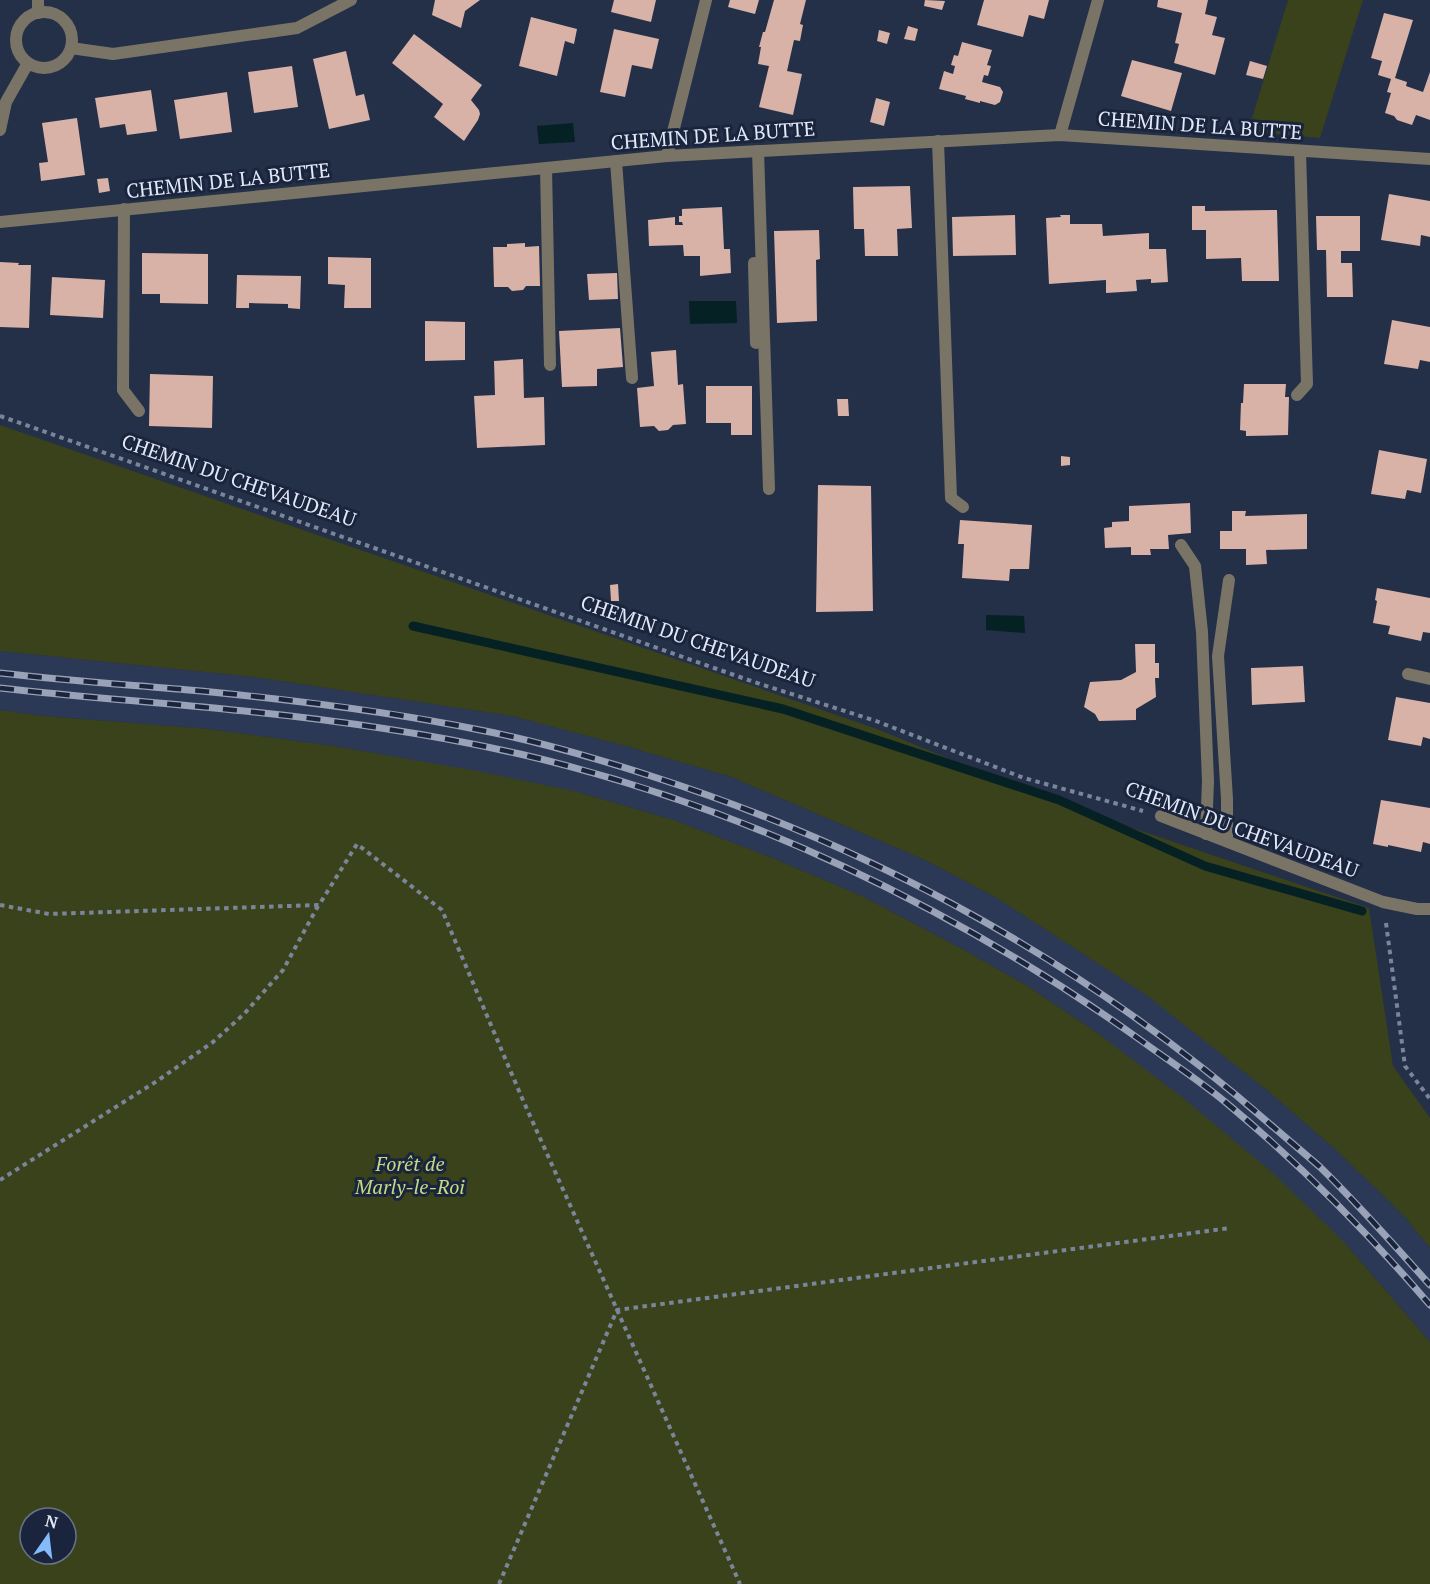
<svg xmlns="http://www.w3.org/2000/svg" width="1430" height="1584" font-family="'PT Serif',serif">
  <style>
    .built { fill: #2b3957 }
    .green { fill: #39421b; fill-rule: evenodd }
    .water { fill: #052123 }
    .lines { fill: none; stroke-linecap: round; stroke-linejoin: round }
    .stream { stroke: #052123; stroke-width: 9 }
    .building { fill: #d8b1a7 }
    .path { stroke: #7b859a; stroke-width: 4; stroke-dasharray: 4.5 4.5; stroke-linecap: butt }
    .lane { stroke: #7a7467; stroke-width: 12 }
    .street { stroke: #7a7467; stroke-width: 12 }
    .rail-casing { stroke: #99a2b6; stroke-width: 7 }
    .rail { stroke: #1a253d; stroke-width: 4.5; stroke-dasharray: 14; stroke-linecap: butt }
    .labels { text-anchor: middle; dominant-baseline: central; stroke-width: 6; stroke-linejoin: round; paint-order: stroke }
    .street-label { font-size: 20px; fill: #e1e9f9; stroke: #1a253d }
    .park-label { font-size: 20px; font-style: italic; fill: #c3d983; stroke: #1a253d }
  </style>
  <rect width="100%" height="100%" fill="#242f48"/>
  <!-- built -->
  <polygon class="built" points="0,651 254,677 512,716 629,747 731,777 927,861 995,897 1146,994 1268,1091 1336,1150 1404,1216 1430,1248 1430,1342 1345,1243 1096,1032 1029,987 964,950 864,897 775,859 674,820 574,791 334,746 208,729 44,716 0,710"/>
  <!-- green -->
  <g class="green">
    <polygon points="1288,0 1363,0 1320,138 1248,131"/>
    <polygon points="0,425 877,729 1044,798 1369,908 1393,1066 1430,1118 1430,1248 1404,1216 1336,1150 1268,1091 1145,994 995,897 927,861 731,777 629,747 512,716 254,677 0,651"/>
    <path d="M0,710L44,716L208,729L334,746L477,771L574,791L674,820L775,859L864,897L964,950L1029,987L1096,1032L1183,1098L1274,1174L1345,1243L1430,1342V1584H0ZM30,1518H66V1554H30Z"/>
  </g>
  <!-- water -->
  <g class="water">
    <polygon points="573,123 575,142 539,144 537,126"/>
    <polygon points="689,301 736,301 737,323 690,324"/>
    <polygon points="986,615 1024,616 1025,633 986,630"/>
  </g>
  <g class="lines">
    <!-- stream -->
    <polyline class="stream" points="413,626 783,709 1059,800 1205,866 1362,911"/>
  </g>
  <!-- building -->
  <g class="building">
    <polygon points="435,0 480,0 465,11 461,28 432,15"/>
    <polygon points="614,0 656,0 651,22 611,12"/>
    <polygon points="730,0 759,0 755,14 728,7"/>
    <polygon points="774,0 806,0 800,24 803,25 800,41 794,40 787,71 802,74 793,115 759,107 769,66 758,64 761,47 759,47 763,32 765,32"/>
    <polygon points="925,0 945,1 942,10 924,6"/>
    <polygon points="984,0 1049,0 1044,19 1029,15 1023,37 977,25"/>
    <polygon points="1158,0 1208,0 1205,14 1217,17 1212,35 1225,38 1215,75 1174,63 1179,44 1175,43 1182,13 1157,7"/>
    <polygon points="1384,13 1413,20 1395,78 1407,82 1406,86 1423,92 1430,72 1430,120 1416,115 1412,125 1397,120 1394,116 1385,113 1391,93 1387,92 1391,79 1378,75 1382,61 1371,58"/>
    <polygon points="531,17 577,29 574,44 565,41 557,76 519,66"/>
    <polygon points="908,26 918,29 915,41 904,39"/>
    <polygon points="614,29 659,39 652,69 632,65 625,97 600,92"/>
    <polygon points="879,30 890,33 887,44 877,41"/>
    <polygon points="414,34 482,85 471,100 479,110 480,114 478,120 464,141 434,117 443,104 392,63"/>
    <polygon points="962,42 992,50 987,65 991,66 988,76 984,75 982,82 1000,87 1003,92 1000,102 995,105 980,101 980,103 965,99 966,96 939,89 944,71 953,74 955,66 951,65 954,55 958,56"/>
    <polygon points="346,51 356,96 364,94 370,120 329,129 313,59"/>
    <polygon points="1132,60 1182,73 1171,111 1121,96"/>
    <polygon points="1250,61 1267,66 1263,79 1246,75"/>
    <polygon points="292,66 298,107 254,113 248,72"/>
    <polygon points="151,90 157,131 127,135 125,124 100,128 95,98"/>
    <polygon points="227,92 232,132 180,139 174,100"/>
    <polygon points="876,98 890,102 884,126 870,122"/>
    <polygon points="77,118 85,175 41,181 39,163 48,162 42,123"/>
    <polygon points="108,178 110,191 99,193 97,179"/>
    <polygon points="910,186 912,228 897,229 898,256 865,256 864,229 854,229 853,187"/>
    <polygon points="1389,194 1430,201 1430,237 1421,235 1420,246 1381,240"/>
    <polygon points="1192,206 1205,206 1205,211 1277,210 1279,281 1242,281 1241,258 1206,259 1206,230 1192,230"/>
    <polygon points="722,207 724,249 730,249 731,273 700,276 700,256 684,256 683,245 649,246 648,220 675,217 675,225 683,225 682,222 679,222 679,216 682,216 682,209"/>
    <polygon points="1015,215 1016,255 953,256 952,217"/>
    <polygon points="1060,215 1070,215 1070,224 1102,224 1103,236 1149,233 1149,249 1166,249 1168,282 1151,283 1151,279 1136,280 1137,291 1106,293 1106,280 1049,284 1046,218 1061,217"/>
    <polygon points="1316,216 1360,216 1360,251 1341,251 1341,263 1352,263 1353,297 1327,297 1326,250 1317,250"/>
    <polygon points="819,230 820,259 816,260 817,321 777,323 774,231"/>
    <polygon points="525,243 525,247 539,246 540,286 526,286 523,290 512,291 508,287 494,287 493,247 507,247 507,244"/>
    <polygon points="142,253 208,254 208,304 160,303 160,294 142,294"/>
    <polygon points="328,257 371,258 371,308 344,308 345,285 328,284"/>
    <polygon points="0,262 19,263 18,265 31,265 29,328 0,327"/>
    <polygon points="617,273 618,299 589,300 587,274"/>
    <polygon points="237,275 301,276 300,309 288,308 288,304 249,303 249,308 236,308"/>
    <polygon points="52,277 105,280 103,318 50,315"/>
    <polygon points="1392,320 1430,327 1430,362 1420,360 1418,369 1384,364"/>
    <polygon points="425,321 465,322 465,360 425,361"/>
    <polygon points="620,328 623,367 597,369 597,386 562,387 559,331"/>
    <polygon points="676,350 678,385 683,384 686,424 673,425 668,430 659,431 654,426 640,427 637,388 654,386 651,352"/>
    <polygon points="523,359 524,398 544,397 545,445 477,448 474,396 495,395 494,361"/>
    <polygon points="150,374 213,376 212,428 149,426"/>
    <polygon points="1244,384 1286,384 1285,397 1289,397 1288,435 1246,436 1246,431 1240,430 1241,403 1243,403"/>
    <polygon points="706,386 752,386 752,435 731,435 731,423 706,423"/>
    <polygon points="837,399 848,399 849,416 838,416"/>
    <polygon points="1379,450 1427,459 1421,493 1407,490 1405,499 1371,494"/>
    <polygon points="1061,456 1070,457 1070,465 1061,466"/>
    <polygon points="818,485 871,486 873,611 816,612"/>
    <polygon points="1190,503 1191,533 1168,535 1169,549 1150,549 1151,555 1131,555 1131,547 1105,548 1104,528 1112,527 1112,522 1129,521 1129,506"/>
    <polygon points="1232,511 1246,511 1245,516 1307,514 1307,549 1266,550 1267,564 1246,565 1246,549 1220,549 1220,531 1232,531"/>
    <polygon points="960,520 1032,525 1029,569 1010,569 1009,581 962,578 964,544 958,544"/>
    <polygon points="618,584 619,601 611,601 610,585"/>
    <polygon points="1377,588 1430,598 1430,633 1423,632 1421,641 1388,634 1390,626 1373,623 1377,601 1375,600"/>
    <polygon points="1135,644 1155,644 1155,663 1159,663 1159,678 1155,678 1156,697 1136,709 1136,720 1099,721 1095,714 1084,707 1090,682 1121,680 1136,672"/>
    <polygon points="1303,666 1305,702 1252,705 1251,668"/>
    <polygon points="1396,697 1430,703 1430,739 1423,737 1421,746 1388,740"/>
    <polygon points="1381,800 1430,808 1430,844 1423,842 1421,852 1388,845 1388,847 1373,844"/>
  </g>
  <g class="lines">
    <!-- path -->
    <g class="path">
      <polyline points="0,416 754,682 876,721 1024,778 1143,811"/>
      <polyline points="0,905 49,914 319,905 357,844 442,910 522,1098 740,1584"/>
      <polyline points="1386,923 1405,1066 1430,1099"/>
      <polyline points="0,1180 157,1081 213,1042 244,1014 283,970 318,906"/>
      <polyline points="499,1584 617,1310 1230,1228"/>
    </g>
    <!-- lane -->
    <g class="lane">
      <polyline points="938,141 951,498 963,507"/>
      <polyline points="758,151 769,489"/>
      <polyline points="616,161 632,378"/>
      <polyline points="546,168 550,365"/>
      <polyline points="124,209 123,390 139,411"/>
      <polyline points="754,263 756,343"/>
      <polyline points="1297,395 1307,384 1300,151"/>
      <polyline points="1181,545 1195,566 1202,632 1208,781 1206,834"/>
      <polyline points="1408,674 1430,679"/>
      <polyline points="1227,841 1227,799 1218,656 1229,580"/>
    </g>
    <!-- street -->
    <g class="street">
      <circle cx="44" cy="40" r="28"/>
      <polyline points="38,13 38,0"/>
      <polyline points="71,48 113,54 297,28 351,0"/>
      <polyline points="0,130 6,102 28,63"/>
      <polyline points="1060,135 1098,0"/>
      <polyline points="667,156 706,0"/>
      <polyline points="0,222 667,156 1060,135 1430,159"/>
      <polyline points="1161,816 1383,902 1417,909 1430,909"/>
    </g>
    <defs>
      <g id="rail">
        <path d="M0,673C67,681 134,685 201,691C294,700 388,711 480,730C538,741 595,758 651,776C879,849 1091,967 1271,1125C1287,1139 1304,1153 1320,1167C1358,1204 1394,1245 1430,1285"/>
        <path d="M0,688C78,697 155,702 233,710C329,719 426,733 520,754C743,806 953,907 1139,1039C1169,1061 1202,1082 1230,1106C1302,1166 1369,1234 1430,1305"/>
      </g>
    </defs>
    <!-- rail casing -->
    <use href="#rail" class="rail-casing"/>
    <!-- rail -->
    <use href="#rail" class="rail"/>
  </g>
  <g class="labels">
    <!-- street labels -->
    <g class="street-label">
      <text transform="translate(1200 125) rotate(4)">CHEMIN DE LA BUTTE</text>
      <text transform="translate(713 135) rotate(-4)">CHEMIN DE LA BUTTE</text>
      <text transform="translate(228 180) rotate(-6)">CHEMIN DE LA BUTTE</text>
      <text transform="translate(239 480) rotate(19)">CHEMIN DU CHEVAUDEAU</text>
      <text transform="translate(698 641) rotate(19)">CHEMIN DU CHEVAUDEAU</text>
      <text transform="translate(1242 829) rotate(20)">CHEMIN DU CHEVAUDEAU</text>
    </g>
    <!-- park labels -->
    <g class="park-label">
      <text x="410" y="1163">Forêt de<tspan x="410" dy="23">Marly-le-Roi</tspan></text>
    </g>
  </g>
  <!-- north arrow -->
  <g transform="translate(48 1536) rotate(14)"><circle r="28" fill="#1a253d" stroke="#6a7388" stroke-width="1.5"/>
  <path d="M0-4.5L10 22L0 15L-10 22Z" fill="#84bcfb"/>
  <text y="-9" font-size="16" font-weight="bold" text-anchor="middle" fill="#e1e9f9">N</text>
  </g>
</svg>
